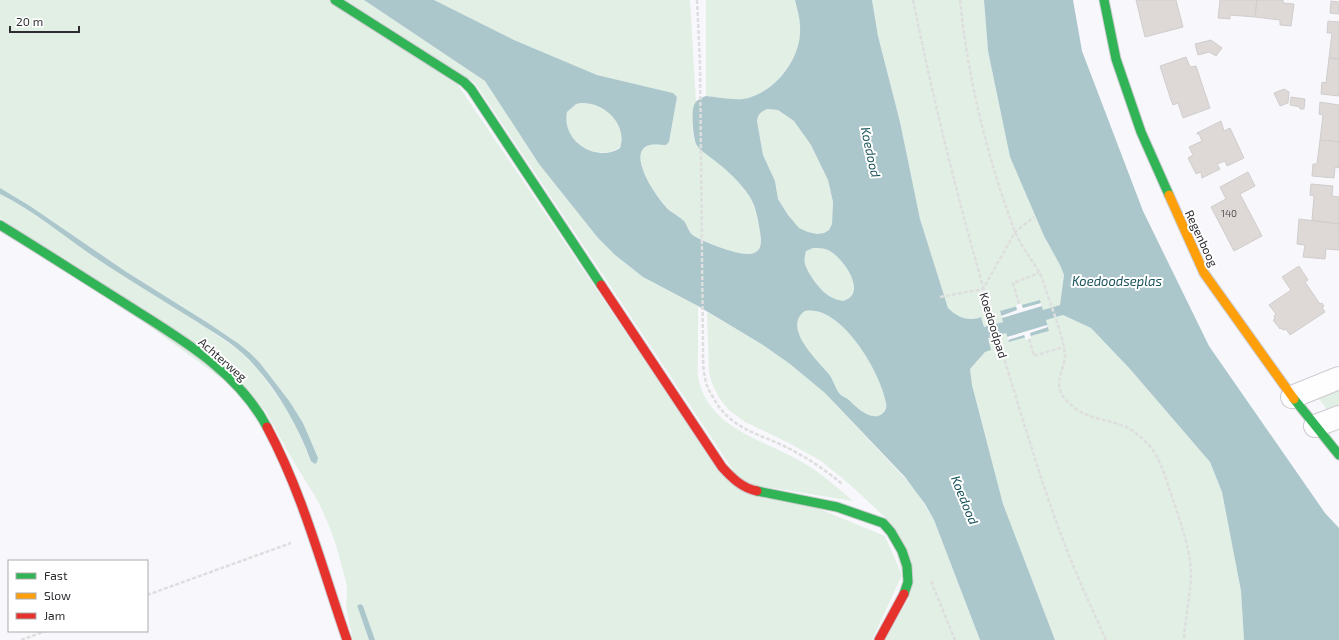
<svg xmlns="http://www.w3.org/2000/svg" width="1339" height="640" font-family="'Exo 2',sans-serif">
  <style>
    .green { fill: #e2efe4 }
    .water { fill: #abc7cc; fill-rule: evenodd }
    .pier { fill: #f8f8fc }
    .building { fill: #ded9d6; stroke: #d0cdce }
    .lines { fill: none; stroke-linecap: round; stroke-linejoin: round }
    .street-casing { stroke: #cccbd0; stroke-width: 24 }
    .fast-casing { stroke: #cccbd0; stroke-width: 11 }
    .slow-casing { stroke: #cccbd0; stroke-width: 11 }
    .jam-casing { stroke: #cccbd0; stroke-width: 11 }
    .path { stroke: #dededf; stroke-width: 2.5; stroke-dasharray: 4 2; stroke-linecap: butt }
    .street { stroke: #fefeff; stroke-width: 22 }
    .fast { stroke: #30b455; stroke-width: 9 }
    .slow { stroke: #ff9f0a; stroke-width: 9 }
    .jam { stroke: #e5322d; stroke-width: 9 }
    .labels { text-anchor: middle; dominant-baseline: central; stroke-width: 4; stroke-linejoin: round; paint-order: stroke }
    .number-label { font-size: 10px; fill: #59575a }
    .street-label { font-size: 12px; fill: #2d2c31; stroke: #fff }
    .water-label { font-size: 13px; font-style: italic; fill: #1b545c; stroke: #fff }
  </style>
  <rect width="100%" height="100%" fill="#f8f8fc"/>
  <!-- green -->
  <g class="green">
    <polygon points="0,0 328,0 458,85 714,463 817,508 885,536 902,575 872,640 375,640 363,607 358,608 369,640 353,640 346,607 347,589 346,582 336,545 327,521 318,501 292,459 265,410 0,218 0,194 18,203 211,331 241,352 259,371 291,415 311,461 303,423 290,402 260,363 208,323 125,271 30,206 0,188"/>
    <path d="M345,0H364L485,81L539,164L598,238L615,255L643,277L698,306C698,323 698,339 698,355C698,362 697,370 698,377C708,429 763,439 802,462C821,473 837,487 853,501L760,486L735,473L475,83Z"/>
    <path d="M434,0H690L696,102C691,110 691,137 697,146C702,152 710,156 716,161C727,171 744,185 751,199C756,210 758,222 760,234C761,241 762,249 755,253C744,258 704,242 694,236C688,232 688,226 684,221C680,217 674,214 670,210C659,202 629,159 645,147C651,143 660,145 666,145L669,142L677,97L673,93L597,75L514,40Z"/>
    <path d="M706,0H795C797,9 800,18 800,27C802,59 774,94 743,99C732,100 717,97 706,96Z"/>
    <path d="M872,0H984L988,51L1010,157L1044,236L1060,265L1064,275L1060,305L1043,310L1040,300L1000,312L1003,322L984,327L981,317C968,322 957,317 948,308L920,219L900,122L878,36Z"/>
    <path d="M581,103C604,102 628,124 620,147C604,160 576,149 569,131C566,124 566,118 567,112L576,104Z"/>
    <path d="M767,109L778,110L794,121L811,145L828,180L833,202L832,224L829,230L824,233L817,234L808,232L799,228L788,215L778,199L775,181L763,155L757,121C758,114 761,112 767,109Z"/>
    <path d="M812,248C818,248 823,248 828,250C843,257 869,294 843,301C839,300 834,299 831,297C821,292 808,274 805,264C804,259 805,255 806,251Z"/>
    <path d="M805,311C841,304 881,373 886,403C887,407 886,411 882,414C871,422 856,407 849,400C845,397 841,396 839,393C834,386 833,378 827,372C816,359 782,327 805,311Z"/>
    <polygon points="707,312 763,345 790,364 825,393 915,489 934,520 980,640 885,640 909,598 887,519 848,483 821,461 789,443 745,422 729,410 719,398 712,383 709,373"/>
    <polygon points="1063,315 1091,328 1130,369 1210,462 1222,492 1241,591 1244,640 1055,640 1003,504 972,385 970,369 985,352 988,338 1006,333 1009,342 1049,331 1046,320"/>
    <polygon points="1339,386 1339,406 1328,411 1316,395"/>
  </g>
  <!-- water -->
  <g class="water">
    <path d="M364,0H434L514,40L597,75L673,93L677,97L669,142L666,145C660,145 651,143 645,147C629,159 659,201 669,210C674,214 680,217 684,221C688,226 688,232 694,236C704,242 743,258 754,253C763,249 761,239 760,232C758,220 756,207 750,197C741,183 727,170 714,160C708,155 700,151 696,144C693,137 691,112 694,105C696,100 701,98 706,96C717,97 732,100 743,99C774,94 802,59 800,27C800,18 797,9 795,0H872L878,36L900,122L920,219L948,308C957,317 968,322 981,317L984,327L1003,322L1000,311L1040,300L1043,310L1060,305L1064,275L1060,265L1044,236L1010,157L988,51L984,0H1073L1082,51L1143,211L1209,346L1325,513L1339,528V640H1244L1241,591L1222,492L1210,462L1130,369L1091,328L1063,315L1046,320L1049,331L1009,342L1006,333L988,338L991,350L985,352L970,369L972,385L1003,504L1055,640H980L934,520L925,504L905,477L825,393L790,364L763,345L698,306L643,277L615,255L598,238L539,164L485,81ZM581,103C604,102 628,124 620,148C603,160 576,149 569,131C566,124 566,118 567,112L576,104ZM767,109L778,110L794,121L811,145L828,180L833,202L832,224L829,230L824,233L817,234L808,232L799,228L788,215L778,199L775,181L763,155L757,121C758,114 761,112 767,109ZM813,248C818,248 823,248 828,250C843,257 869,294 843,301C839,300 834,299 831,297C821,292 808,274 805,264C804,259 805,255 806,251ZM805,311C841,304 881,373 886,403C887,407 886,411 882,414C871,422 856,407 849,400C845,397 841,396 839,393C834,386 833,378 827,372C816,359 782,327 805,311Z"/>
    <path d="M0,188L30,206L125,271L208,323L239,344L250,353L260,363L290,402L303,423L318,458L317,462L315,464L311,461C297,423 272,380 241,352C226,339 208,329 191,318C164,301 137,285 111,268C73,244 40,214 0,194Z"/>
    <polygon points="360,604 362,605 363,606 375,640 369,640 358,608 357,606"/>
  </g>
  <!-- pier -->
  <g class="pier">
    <polygon points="1021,303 1023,308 1041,303 1042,306 1002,318 1001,316 1017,310 1016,305"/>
    <polygon points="1047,325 1048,327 1030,333 1031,338 1026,340 1024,335 1008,340 1007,337"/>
  </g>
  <!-- building -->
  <g class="building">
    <polygon points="1136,0 1176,0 1183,27 1145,37"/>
    <polygon points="1220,0 1257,0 1255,17 1230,15 1230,19 1218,18"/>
    <polygon points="1257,0 1283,0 1283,3 1294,4 1291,26 1280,25 1280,20 1255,17"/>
    <polygon points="1331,1 1339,2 1339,14 1330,13"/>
    <polygon points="1328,21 1339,22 1339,59 1329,58 1332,33 1327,33"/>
    <polygon points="1211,40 1222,48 1216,56 1209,52 1198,55 1195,44"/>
    <polygon points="1186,57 1190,67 1196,66 1210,108 1183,118 1178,103 1173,105 1171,100 1160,66"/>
    <polygon points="1329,58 1339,59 1339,96 1321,94 1322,82 1326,83"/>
    <polygon points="1284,89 1289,92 1288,103 1280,106 1274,93"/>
    <polygon points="1291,97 1305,99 1304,109 1300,109 1300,107 1290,105"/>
    <polygon points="1320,102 1339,105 1339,142 1320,140 1323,115 1319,114"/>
    <polygon points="1221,121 1224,131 1230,128 1244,158 1227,166 1225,161 1217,164 1220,169 1202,178 1201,172 1196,174 1188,158 1193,155 1189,147 1202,141 1199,134 1197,134 1197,133"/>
    <polygon points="1320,140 1339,142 1339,168 1335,167 1334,178 1312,176 1313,164 1317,164"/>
    <polygon points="1248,172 1255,186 1240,194 1262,236 1234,251 1211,207 1226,199 1220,187"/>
    <polygon points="1311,184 1333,186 1332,196 1339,197 1339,224 1312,220 1314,196 1310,195"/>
    <polygon points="1299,219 1339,224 1339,250 1326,249 1325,259 1303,257 1305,245 1297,244"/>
    <polygon points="1299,266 1308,280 1305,282 1320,304 1322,303 1324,306 1322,307 1325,312 1290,335 1286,329 1283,330 1281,328 1280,329 1273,320 1275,319 1274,316 1276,314 1269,305 1291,290 1282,277"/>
  </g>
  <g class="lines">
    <defs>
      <g id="street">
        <polyline points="1292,397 1339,378"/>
        <polyline points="1315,426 1339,417"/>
      </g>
      <g id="fast">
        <polyline points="335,0 464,82 471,89 601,285"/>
        <polyline points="1104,0 1116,59 1141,132 1169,195"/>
        <path d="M0,225C41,250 81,276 121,301C175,336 236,368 267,427"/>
        <polyline points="1294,399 1339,455"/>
        <polyline points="757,491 837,507 883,523 891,532 902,551 907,566 908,582 904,594"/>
      </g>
      <polyline id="slow" points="1169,195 1204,273 1294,399"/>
      <g id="jam">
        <path d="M601,285L722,467C732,478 742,488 757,491"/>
        <path d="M267,427C303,494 322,568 347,640"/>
        <polyline points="879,640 904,594"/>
      </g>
    </defs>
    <!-- street casing -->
    <use href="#street" class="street-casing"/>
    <!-- fast casing -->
    <use href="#fast" class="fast-casing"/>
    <!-- slow casing -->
    <use href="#slow" class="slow-casing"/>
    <!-- jam casing -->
    <use href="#jam" class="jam-casing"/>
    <!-- path -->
    <g class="path">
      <path d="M697,0L700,64L703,350C703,359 703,369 705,377C706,385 709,391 713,397C729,428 757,433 786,447C806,457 826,470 842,484"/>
      <path d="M913,0C938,124 970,247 1007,368C1024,423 1040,478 1060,532C1073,568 1090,604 1106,640"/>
      <path d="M960,0C968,79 987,157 1015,232C1021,246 1031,258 1039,272C1043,279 1045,288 1048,296C1053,311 1064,339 1065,355C1065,367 1056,379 1060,390C1061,395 1065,399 1068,402C1088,423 1112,417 1133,431C1143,438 1154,449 1159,461C1163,469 1166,479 1169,488C1177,512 1190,546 1191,572C1191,595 1185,617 1184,640"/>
      <polyline points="940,297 983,289 1015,232 1034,217"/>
      <polyline points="1019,304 1013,283 1039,273"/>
      <polyline points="1029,339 1034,356 1063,347"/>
      <polyline points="931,581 955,640"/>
      <polyline points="147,595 291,543"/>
      <polyline points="21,640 46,631"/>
    </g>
    <!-- street -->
    <use href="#street" class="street"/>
    <!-- fast -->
    <use href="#fast" class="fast"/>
    <!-- slow -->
    <use href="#slow" class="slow"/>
    <!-- jam -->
    <use href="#jam" class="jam"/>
  </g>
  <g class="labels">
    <!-- number labels -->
    <g class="number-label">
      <text x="1229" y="213">140</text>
    </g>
    <!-- street labels -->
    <g class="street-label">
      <text transform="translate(1202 238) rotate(65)">Regenboog</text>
      <text transform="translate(994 325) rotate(73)">Koedoodpad</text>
      <text transform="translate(223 359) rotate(41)">Achterweg</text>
    </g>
    <!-- water labels -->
    <g class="water-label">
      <text transform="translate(871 152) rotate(78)">Koedood</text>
      <text x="1117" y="281">Koedoodseplas</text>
      <text transform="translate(965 500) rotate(68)">Koedood</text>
    </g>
  </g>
  <!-- legend -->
  <rect x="8" y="560" width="140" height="72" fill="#ffffff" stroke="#ababad"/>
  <rect x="16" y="573" width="20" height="6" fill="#30b455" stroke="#ababad"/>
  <text x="44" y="580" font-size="12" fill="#2d2c31">Fast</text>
  <rect x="16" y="593" width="20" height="6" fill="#ff9f0a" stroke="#ababad"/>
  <text x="44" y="600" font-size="12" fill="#2d2c31">Slow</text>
  <rect x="16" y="613" width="20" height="6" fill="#e5322d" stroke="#ababad"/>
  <text x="44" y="620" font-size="12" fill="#2d2c31">Jam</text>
  <!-- scale -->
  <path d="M10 26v6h69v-6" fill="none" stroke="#2d2c31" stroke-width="2"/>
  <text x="16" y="26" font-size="12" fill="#2d2c31" stroke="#ffffff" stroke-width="3" paint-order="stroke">20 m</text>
</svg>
